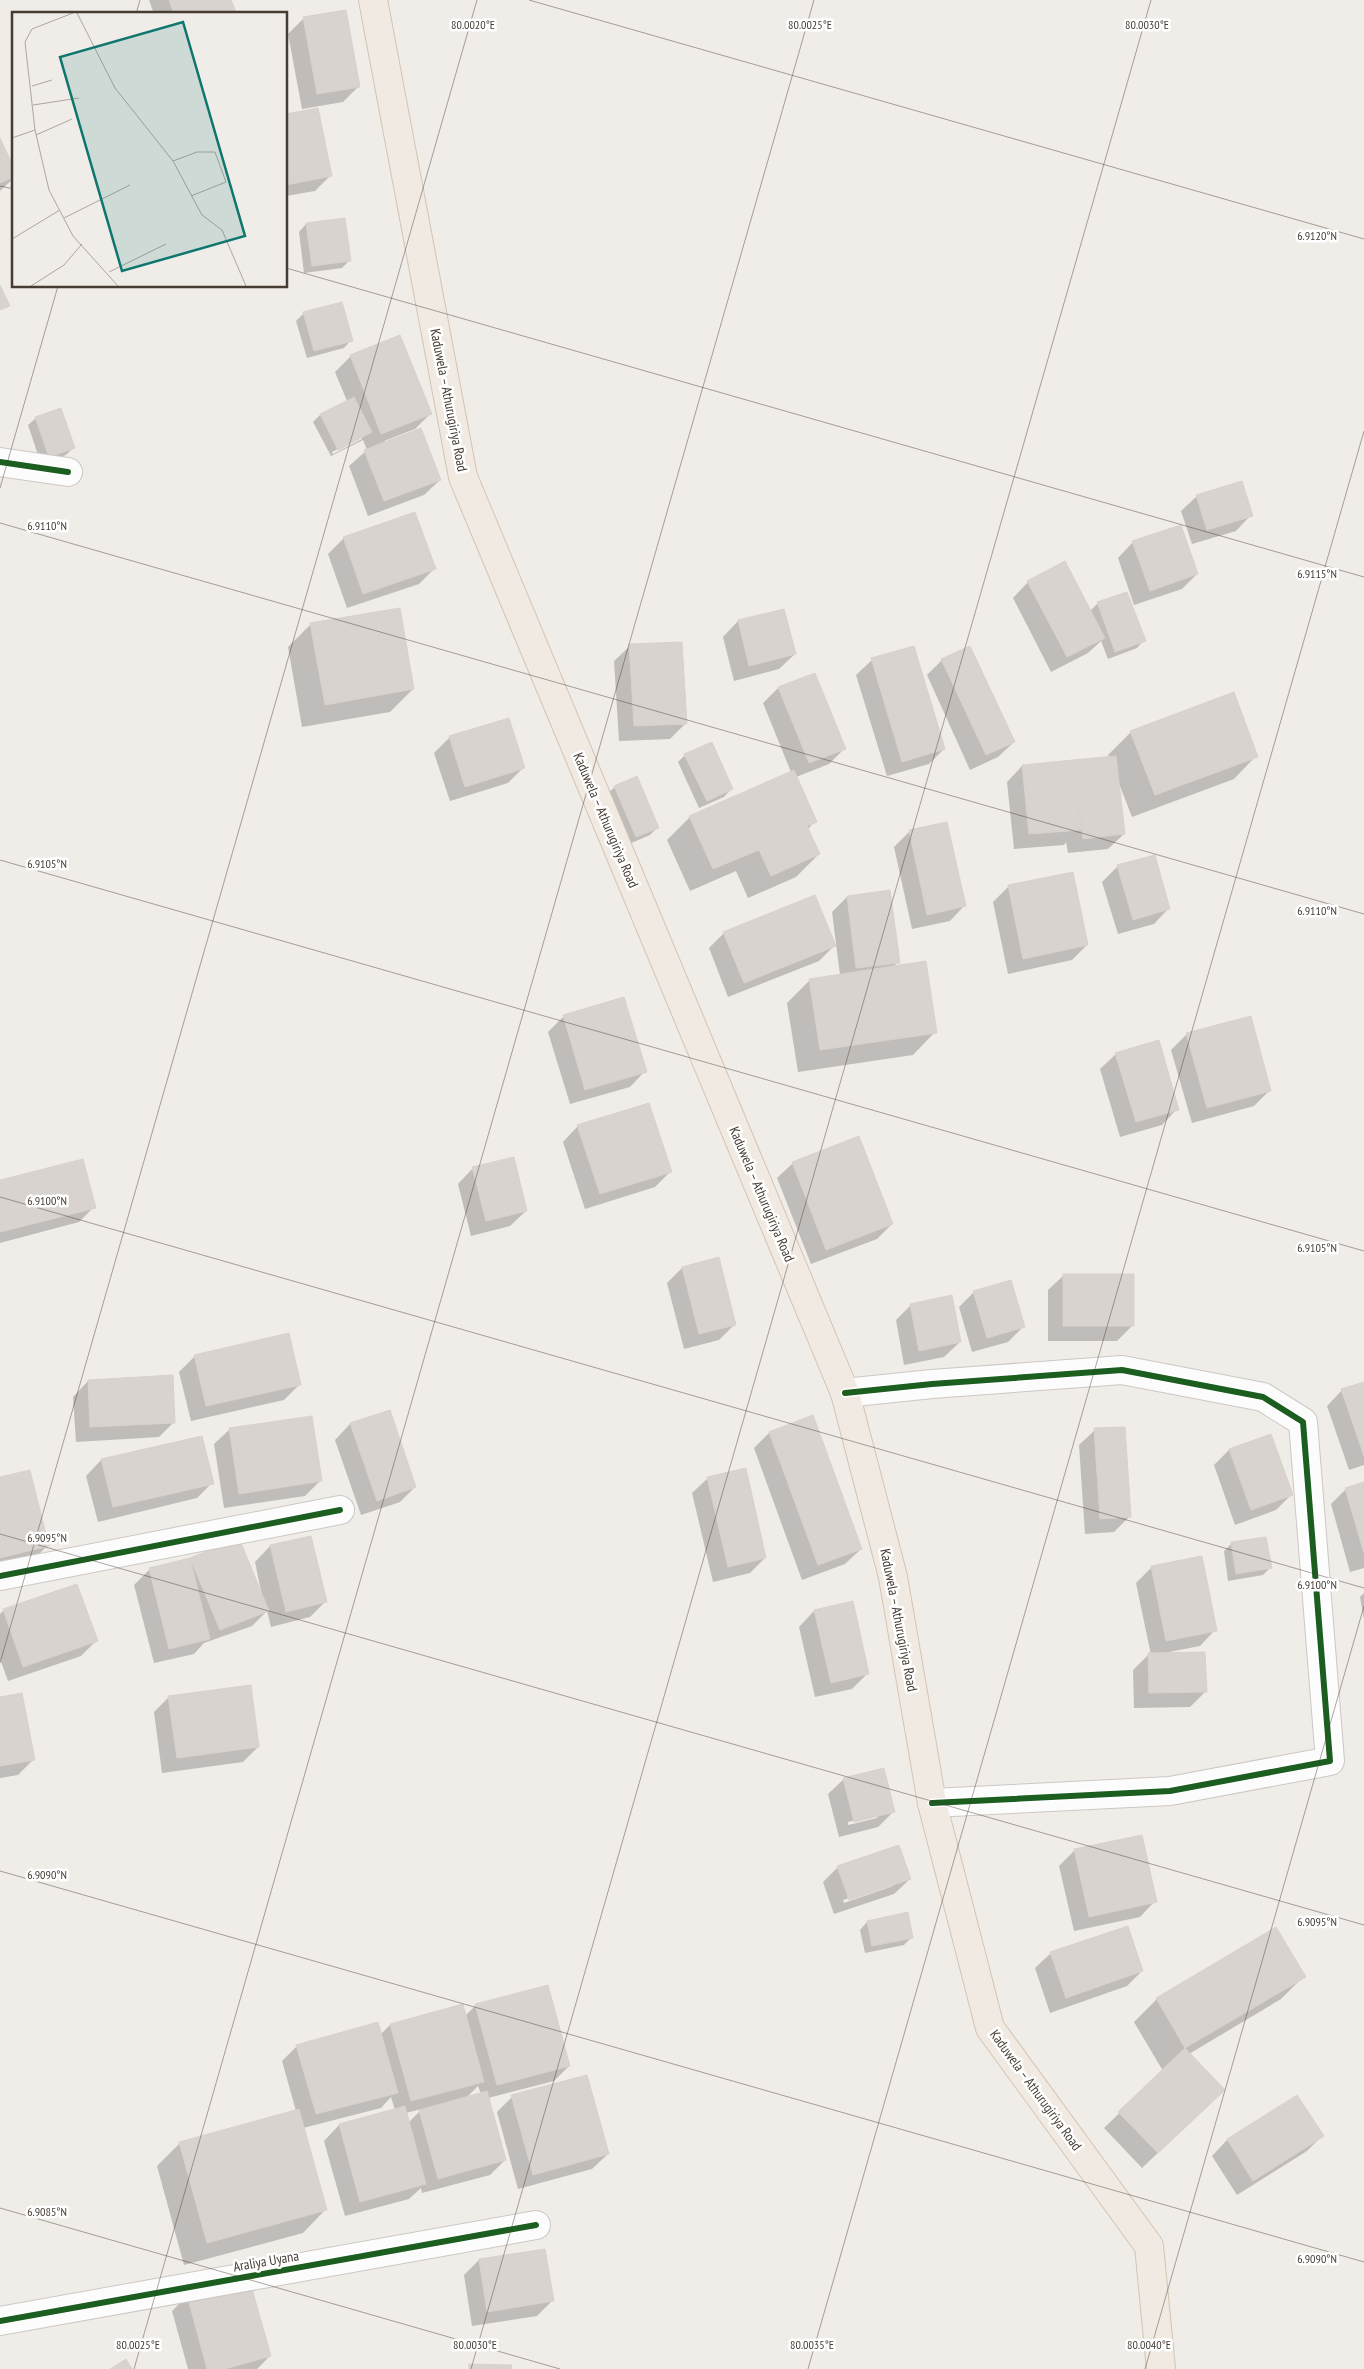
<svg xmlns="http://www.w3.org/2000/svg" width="1364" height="2369" font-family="'PT Sans Narrow',sans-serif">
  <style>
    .shadow { fill: #0003; fill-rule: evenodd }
    .building { fill: #d8d3cf; stroke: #d8d2cd }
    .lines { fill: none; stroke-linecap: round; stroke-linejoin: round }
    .minor-casing { stroke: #ccc8c4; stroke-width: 30 }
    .major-casing { stroke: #d3c4b4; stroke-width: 30 }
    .minor { stroke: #fdfcfc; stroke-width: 28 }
    .major { stroke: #f1eae2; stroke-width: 28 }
    .cycleway-casing { stroke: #fff; stroke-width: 9 }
    .cycleway { stroke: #1b5e20; stroke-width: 6 }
    .ticks { fill: none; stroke: #463c33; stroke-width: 1; stroke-opacity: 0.45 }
    .labels { text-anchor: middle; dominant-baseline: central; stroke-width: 5; stroke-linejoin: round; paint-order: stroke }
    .street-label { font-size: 14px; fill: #463c33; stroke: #fff }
    .inset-road { fill: none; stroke: #aca6a0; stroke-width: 1 }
    .view { fill: #0f766e; fill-opacity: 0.15; stroke: #0f766e; stroke-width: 2.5 }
    .inset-edge { fill: none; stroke: #463c33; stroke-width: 2.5 }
    .ticks-label { font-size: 12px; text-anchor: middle; fill: #463c33; stroke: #fff; stroke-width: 5; stroke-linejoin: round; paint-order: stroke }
  </style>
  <rect width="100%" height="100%" fill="#f0ece8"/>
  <!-- shadow -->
  <g class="shadow">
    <polygon points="149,0 230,0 235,14 154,14"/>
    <polygon points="303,19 358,87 343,102 302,109 288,34"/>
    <polygon points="286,116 331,175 315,191 286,196"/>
    <polygon points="0,141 14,171 14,178 0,191"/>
    <polygon points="306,224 349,261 342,268 304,273 299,232"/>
    <polygon points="304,313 351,340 344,348 307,358 296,321"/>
    <path d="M351,356L430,414L415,429L384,441L440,480L424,495L368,516L349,466L367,450L363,440L331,456L313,422L320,415L347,401L335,372ZM362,436V439L333,454L332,452Z"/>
    <polygon points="36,418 73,448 66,455 41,464 28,425"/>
    <polygon points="1197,496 1251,515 1236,531 1192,544 1181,511"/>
    <polygon points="344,538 434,569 419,584 347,608 328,554"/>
    <polygon points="1133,542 1197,574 1182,589 1134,605 1118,558"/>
    <polygon points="1028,582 1090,611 1097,604 1126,593 1144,640 1137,648 1108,659 1101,641 1088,653 1051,672 1013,598"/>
    <polygon points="783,610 795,654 779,669 734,681 723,637 738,621"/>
    <polygon points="311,624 413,689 390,712 302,727 288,647"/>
    <polygon points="630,646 686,723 670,739 619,741 614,661"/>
    <polygon points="872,660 944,749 929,764 887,776 856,675"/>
    <polygon points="942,660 1014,742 998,757 970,770 927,675"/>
    <polygon points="778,688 844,749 829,764 796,777 815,821 808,829 819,854 796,877 748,898 736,871 690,891 667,840 690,817 791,772 763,703"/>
    <polygon points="1131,732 1256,756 1234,779 1132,817 1118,781 1124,834 1108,849 1068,853 1066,842 1064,845 1014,849 1007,782 1022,766 1110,758 1108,755"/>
    <polygon points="450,737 523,768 508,783 450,801 434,753"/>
    <polygon points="685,755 731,789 724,797 699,808 678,762"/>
    <polygon points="615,787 658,827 650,835 629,844 607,794"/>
    <polygon points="946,823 965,905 950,921 912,929 894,847 909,832"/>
    <polygon points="1118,866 1169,908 1154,924 1118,934 1102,882"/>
    <polygon points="1009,886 1087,945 1072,960 1008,974 993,902"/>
    <polygon points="847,897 898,962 893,967 935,1032 913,1055 798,1072 787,1003 810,980 840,975 832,912"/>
    <polygon points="724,933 834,946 819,961 728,997 709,948"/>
    <polygon points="564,1016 645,1071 630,1087 570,1104 548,1032"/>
    <polygon points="1187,1034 1270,1090 1254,1106 1192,1123 1171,1050"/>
    <polygon points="1116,1054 1177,1109 1162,1125 1120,1137 1100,1069"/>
    <polygon points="578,1126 670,1172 655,1187 585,1209 563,1142"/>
    <polygon points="793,1163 892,1224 877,1239 811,1264 777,1178"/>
    <polygon points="473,1168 526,1211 510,1226 471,1236 458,1184"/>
    <polygon points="0,1181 94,1207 79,1222 0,1243"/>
    <polygon points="718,1259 734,1325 719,1340 684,1349 667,1283 682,1268"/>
    <polygon points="1064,1275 1132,1326 1117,1341 1048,1341 1048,1290"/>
    <polygon points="974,1292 1023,1327 1008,1342 972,1352 959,1307"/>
    <polygon points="911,1305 960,1342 944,1357 904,1365 896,1320"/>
    <polygon points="195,1356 299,1385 284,1400 191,1421 179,1372"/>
    <polygon points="88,1381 174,1422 159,1437 76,1442 73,1397"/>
    <polygon points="1364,1383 1364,1465 1349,1470 1327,1406 1342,1390"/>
    <polygon points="389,1412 415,1487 400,1502 361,1515 335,1440 350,1424"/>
    <polygon points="812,1417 861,1549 845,1564 802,1580 754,1448 769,1433"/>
    <polygon points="230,1429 320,1481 305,1496 224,1508 214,1444"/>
    <polygon points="1095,1430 1129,1517 1114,1532 1085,1534 1079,1445"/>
    <polygon points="1270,1435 1291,1495 1276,1510 1235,1525 1214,1465 1229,1450"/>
    <polygon points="101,1460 212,1483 197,1498 98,1522 86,1476"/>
    <polygon points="708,1478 765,1558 750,1573 713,1582 692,1493"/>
    <polygon points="0,1479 48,1545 32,1561 0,1569"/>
    <polygon points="1364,1484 1364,1568 1350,1572 1331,1504 1346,1489"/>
    <polygon points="310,1537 325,1602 310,1617 271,1627 267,1611 252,1626 204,1643 194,1654 154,1663 134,1585 150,1569 191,1560 262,1596 255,1562 270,1546"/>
    <polygon points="1265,1539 1270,1568 1263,1575 1228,1581 1224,1551 1231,1544"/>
    <polygon points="1152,1567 1215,1630 1200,1646 1164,1653 1205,1692 1190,1707 1134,1708 1133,1670 1148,1655 1151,1655 1136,1583"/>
    <polygon points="1364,1593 1364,1620 1360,1597"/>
    <polygon points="852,1603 867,1674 852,1689 815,1697 799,1627 814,1611"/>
    <polygon points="4,1610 96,1641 81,1656 8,1681 0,1659 0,1614"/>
    <polygon points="169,1697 258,1747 243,1762 162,1773 154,1712"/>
    <polygon points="0,1698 33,1760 18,1775 0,1778"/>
    <path d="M844,1779L893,1812L878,1827L839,1837L828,1794ZM877,1815V1818L848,1825V1822Z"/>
    <polygon points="1074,1851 1155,1901 1140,1917 1074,1931 1059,1866"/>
    <path d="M838,1867L910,1879L894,1894L834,1914L823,1882ZM893,1884V1886L844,1903L843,1900Z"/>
    <polygon points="867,1922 912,1937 904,1945 865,1953 860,1930"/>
    <polygon points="1276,1929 1304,1976 1281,1999 1189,2054 1208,2105 1142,2168 1104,2128 1163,2071 1134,2022 1157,1999"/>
    <polygon points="1051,1953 1142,1971 1127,1986 1050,2013 1035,1968"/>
    <path d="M476,2005L569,2066L554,2081L488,2098L505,2160L490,2175L422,2193L421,2188L409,2199L345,2216L324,2141L339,2125L395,2110L391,2097L381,2108L303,2128L325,2210L303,2233L184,2265L157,2166L180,2143L296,2111L282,2061L297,2046L380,2035L390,2025L465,2016ZM478,2086L481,2094L466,2098ZM422,2109L408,2123L405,2113Z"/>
    <polygon points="512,2097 608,2154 592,2169 518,2189 497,2112"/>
    <polygon points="1297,2097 1322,2136 1307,2151 1237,2195 1212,2156 1227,2140"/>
    <polygon points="479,2260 552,2301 537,2316 472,2326 464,2275"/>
    <polygon points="187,2296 270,2356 257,2369 188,2369 172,2311"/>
  </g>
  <!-- building -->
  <g class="building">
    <polygon points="169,0 231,0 237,14 174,14"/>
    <polygon points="346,10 360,87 317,94 303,17"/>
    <polygon points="318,108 332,176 286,185 286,114"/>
    <polygon points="0,138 14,168 14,177 0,183"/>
    <polygon points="345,218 351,261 312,266 306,223"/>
    <polygon points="0,285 10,306 0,310"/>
    <polygon points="342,302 353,341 314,351 303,312"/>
    <polygon points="400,335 432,414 381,434 350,355"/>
    <polygon points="354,397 372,432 338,450 320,414"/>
    <polygon points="61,408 75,448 49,457 35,417"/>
    <polygon points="421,428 441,480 384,501 364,450"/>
    <polygon points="1242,481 1253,516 1207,530 1196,495"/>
    <polygon points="415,512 436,569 363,594 343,537"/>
    <polygon points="1181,525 1198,574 1150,591 1132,541"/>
    <polygon points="1065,561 1105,638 1067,657 1027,581"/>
    <polygon points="1127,592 1146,641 1115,652 1097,602"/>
    <polygon points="400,608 414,689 325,705 310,623"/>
    <polygon points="784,609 796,654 749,666 738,620"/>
    <polygon points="682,642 687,724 634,726 629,644"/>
    <polygon points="914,646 945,749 902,762 871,658"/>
    <polygon points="970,646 1015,742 986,755 941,659"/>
    <polygon points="815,673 846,749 809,763 778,687"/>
    <polygon points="1234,692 1258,757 1155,795 1130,731"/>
    <polygon points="509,718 525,768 465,787 449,736"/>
    <polygon points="712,742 733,789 707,801 684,754"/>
    <polygon points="1116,756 1125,834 1083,839 1073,760"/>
    <polygon points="1073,760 1081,830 1029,834 1022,765"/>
    <polygon points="794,770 817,822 807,826 820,854 771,876 759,850 713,869 689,816"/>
    <polygon points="637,776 659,828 636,837 614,786"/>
    <polygon points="947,822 966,906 927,915 909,830"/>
    <polygon points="1155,855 1170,909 1133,920 1117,865"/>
    <polygon points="1073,872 1088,945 1023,959 1008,885"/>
    <polygon points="890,890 900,963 856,968 847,896"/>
    <polygon points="815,895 836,946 744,983 723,932"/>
    <polygon points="926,961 937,1033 820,1050 809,979"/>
    <polygon points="624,997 647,1072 585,1090 563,1015"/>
    <polygon points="1251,1016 1271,1091 1207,1108 1186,1033"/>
    <polygon points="1159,1040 1179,1110 1136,1122 1115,1053"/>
    <polygon points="649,1103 672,1172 600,1194 577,1125"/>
    <polygon points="859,1136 893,1224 826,1250 792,1162"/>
    <polygon points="514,1157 527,1211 486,1221 472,1167"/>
    <polygon points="83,1159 96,1208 0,1232 0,1180"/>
    <polygon points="719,1257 736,1325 699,1334 682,1267"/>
    <rect x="1063" y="1274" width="71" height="52"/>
    <polygon points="1011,1280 1025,1327 987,1338 973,1291"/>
    <polygon points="952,1295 961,1342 919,1351 910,1304"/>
    <polygon points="289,1333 301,1385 206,1406 194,1355"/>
    <polygon points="173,1375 175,1423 90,1427 88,1380"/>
    <polygon points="1364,1382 1364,1456 1341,1389"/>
    <polygon points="390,1410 416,1487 377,1501 350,1423"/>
    <polygon points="813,1415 862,1549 818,1565 769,1432"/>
    <polygon points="312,1416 322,1481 239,1494 229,1428"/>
    <polygon points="1125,1427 1131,1517 1100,1519 1094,1428"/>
    <polygon points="1271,1434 1293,1495 1251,1510 1229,1449"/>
    <polygon points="202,1436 214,1484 113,1507 101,1459"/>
    <polygon points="746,1468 766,1558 728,1567 707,1477"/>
    <polygon points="30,1470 49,1546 0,1558 0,1477"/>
    <polygon points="1364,1482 1364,1553 1345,1488"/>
    <polygon points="311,1536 327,1602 286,1612 270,1545"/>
    <polygon points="1266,1537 1272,1568 1236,1574 1231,1542"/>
    <polygon points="239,1538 269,1611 220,1630 190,1558"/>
    <polygon points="1202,1556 1217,1631 1166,1641 1151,1566"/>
    <polygon points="190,1558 210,1639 169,1649 149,1568"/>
    <polygon points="77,1584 98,1641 23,1667 3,1609"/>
    <polygon points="853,1601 869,1674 831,1683 814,1610"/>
    <polygon points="1205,1652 1207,1692 1149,1693 1148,1653"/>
    <polygon points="251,1685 259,1747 177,1758 168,1696"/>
    <polygon points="22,1693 35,1760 0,1766 0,1697"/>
    <polygon points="884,1768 895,1812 854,1822 843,1778"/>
    <polygon points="1142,1835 1157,1902 1089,1917 1074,1849"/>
    <polygon points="899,1845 911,1879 849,1900 837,1866"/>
    <polygon points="908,1912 913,1938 872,1946 867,1921"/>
    <polygon points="1128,1926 1143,1971 1066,1998 1050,1952"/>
    <polygon points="1276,1927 1306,1977 1185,2048 1156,1998"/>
    <polygon points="548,1985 570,2066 497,2085 475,2004"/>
    <polygon points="463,2004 484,2082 411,2101 390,2024"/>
    <polygon points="378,2022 398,2093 316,2114 296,2045"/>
    <polygon points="1185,2048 1225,2090 1158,2153 1118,2112"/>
    <polygon points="587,2075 609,2154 533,2175 511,2095"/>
    <polygon points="487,2091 506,2160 438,2179 419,2110"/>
    <polygon points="1297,2095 1324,2136 1253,2181 1227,2139"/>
    <polygon points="405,2106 426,2184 360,2202 339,2124"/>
    <polygon points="299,2109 327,2210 207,2243 179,2142"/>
    <polygon points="545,2249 554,2301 487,2312 479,2259"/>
    <polygon points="249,2278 271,2356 225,2369 207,2369 187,2295"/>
    <polygon points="126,2359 132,2369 110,2369"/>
    <polygon points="469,2364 512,2365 511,2369 469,2369"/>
  </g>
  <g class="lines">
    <defs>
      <g id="minor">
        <polyline points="0,462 68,472"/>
        <polyline points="845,1393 932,1384 1122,1370 1263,1397 1303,1422 1330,1761 1170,1791 932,1803"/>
        <polyline points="0,1576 340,1510"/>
        <polyline points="0,2321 536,2225"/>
      </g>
      <polyline id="major" points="373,0 463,477 845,1393 893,1577 932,1803 990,2028 1149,2246 1161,2369"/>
    </defs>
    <!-- minor casing -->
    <use href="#minor" class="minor-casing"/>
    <!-- major casing -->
    <use href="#major" class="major-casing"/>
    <!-- minor -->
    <use href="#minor" class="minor"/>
    <!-- major -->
    <use href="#major" class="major"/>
    <defs>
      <g id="cycleway">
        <polyline points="0,462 68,472"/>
        <polyline points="845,1393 932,1384 1122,1370 1263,1397 1303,1422 1330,1761 1170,1791 932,1803"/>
        <polyline points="0,1576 340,1510"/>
        <polyline points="0,2321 536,2225"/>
      </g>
    </defs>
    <!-- cycleway casing -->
    <use href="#cycleway" class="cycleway-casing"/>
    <!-- cycleway -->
    <use href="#cycleway" class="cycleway"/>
  </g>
  <!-- ticks -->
  <path class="ticks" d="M529,0L1364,239M136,14L140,0M0,186L14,189M286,268L1364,577M0,488L58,286M0,523L1364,914M0,860L1364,1251M0,1197L1364,1588M0,1534L1364,1925M0,1663L477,0M0,1871L1364,2262M0,2208L560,2369M134,2369L814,0M471,2369L1151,0M808,2369L1364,431M1145,2369L1364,1606"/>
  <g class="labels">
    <!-- street labels -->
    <g class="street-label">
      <text transform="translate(449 400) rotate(79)">Kaduwela – Athurugiriya Road</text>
      <text transform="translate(606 820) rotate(67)">Kaduwela – Athurugiriya Road</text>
      <text transform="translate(762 1194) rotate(67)">Kaduwela – Athurugiriya Road</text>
      <text transform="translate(899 1620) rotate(79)">Kaduwela – Athurugiriya Road</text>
      <text transform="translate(1036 2090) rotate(54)">Kaduwela – Athurugiriya Road</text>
      <text transform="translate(266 2261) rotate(-10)">Araliya Uyana</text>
    </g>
  </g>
  <!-- overview -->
  <g transform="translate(12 12)">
    <rect width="275" height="275" fill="#f0ece8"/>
    <path class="inset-road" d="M61,1L20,17L13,30L23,118L37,178L61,224L106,274M65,1L103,76L161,149L190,203L210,218L234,274M20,74L40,68M21,93L67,86M24,123L60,107M0,126L23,118M161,149L185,140H203L214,170L179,184M52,206L118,173M0,227L48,198M97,260L154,232M19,274L52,253L70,232"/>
    <path class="view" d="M171,10L233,224L110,259L48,45Z"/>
    <rect width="275" height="275" class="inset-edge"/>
  </g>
  <g class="ticks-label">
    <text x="473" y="29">80.0020°E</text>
    <text x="810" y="29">80.0025°E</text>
    <text x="1147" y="29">80.0030°E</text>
    <text x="1317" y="240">6.9120°N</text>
    <text x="47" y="530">6.9110°N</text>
    <text x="1317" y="578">6.9115°N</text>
    <text x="47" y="868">6.9105°N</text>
    <text x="1317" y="915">6.9110°N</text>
    <text x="47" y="1205">6.9100°N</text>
    <text x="1317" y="1252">6.9105°N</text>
    <text x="47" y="1542">6.9095°N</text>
    <text x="1317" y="1589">6.9100°N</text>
    <text x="47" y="1879">6.9090°N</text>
    <text x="1317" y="1926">6.9095°N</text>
    <text x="47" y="2216">6.9085°N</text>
    <text x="1317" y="2263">6.9090°N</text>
    <text x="138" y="2349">80.0025°E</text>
    <text x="475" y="2349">80.0030°E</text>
    <text x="812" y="2349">80.0035°E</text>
    <text x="1149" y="2349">80.0040°E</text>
  </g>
</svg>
